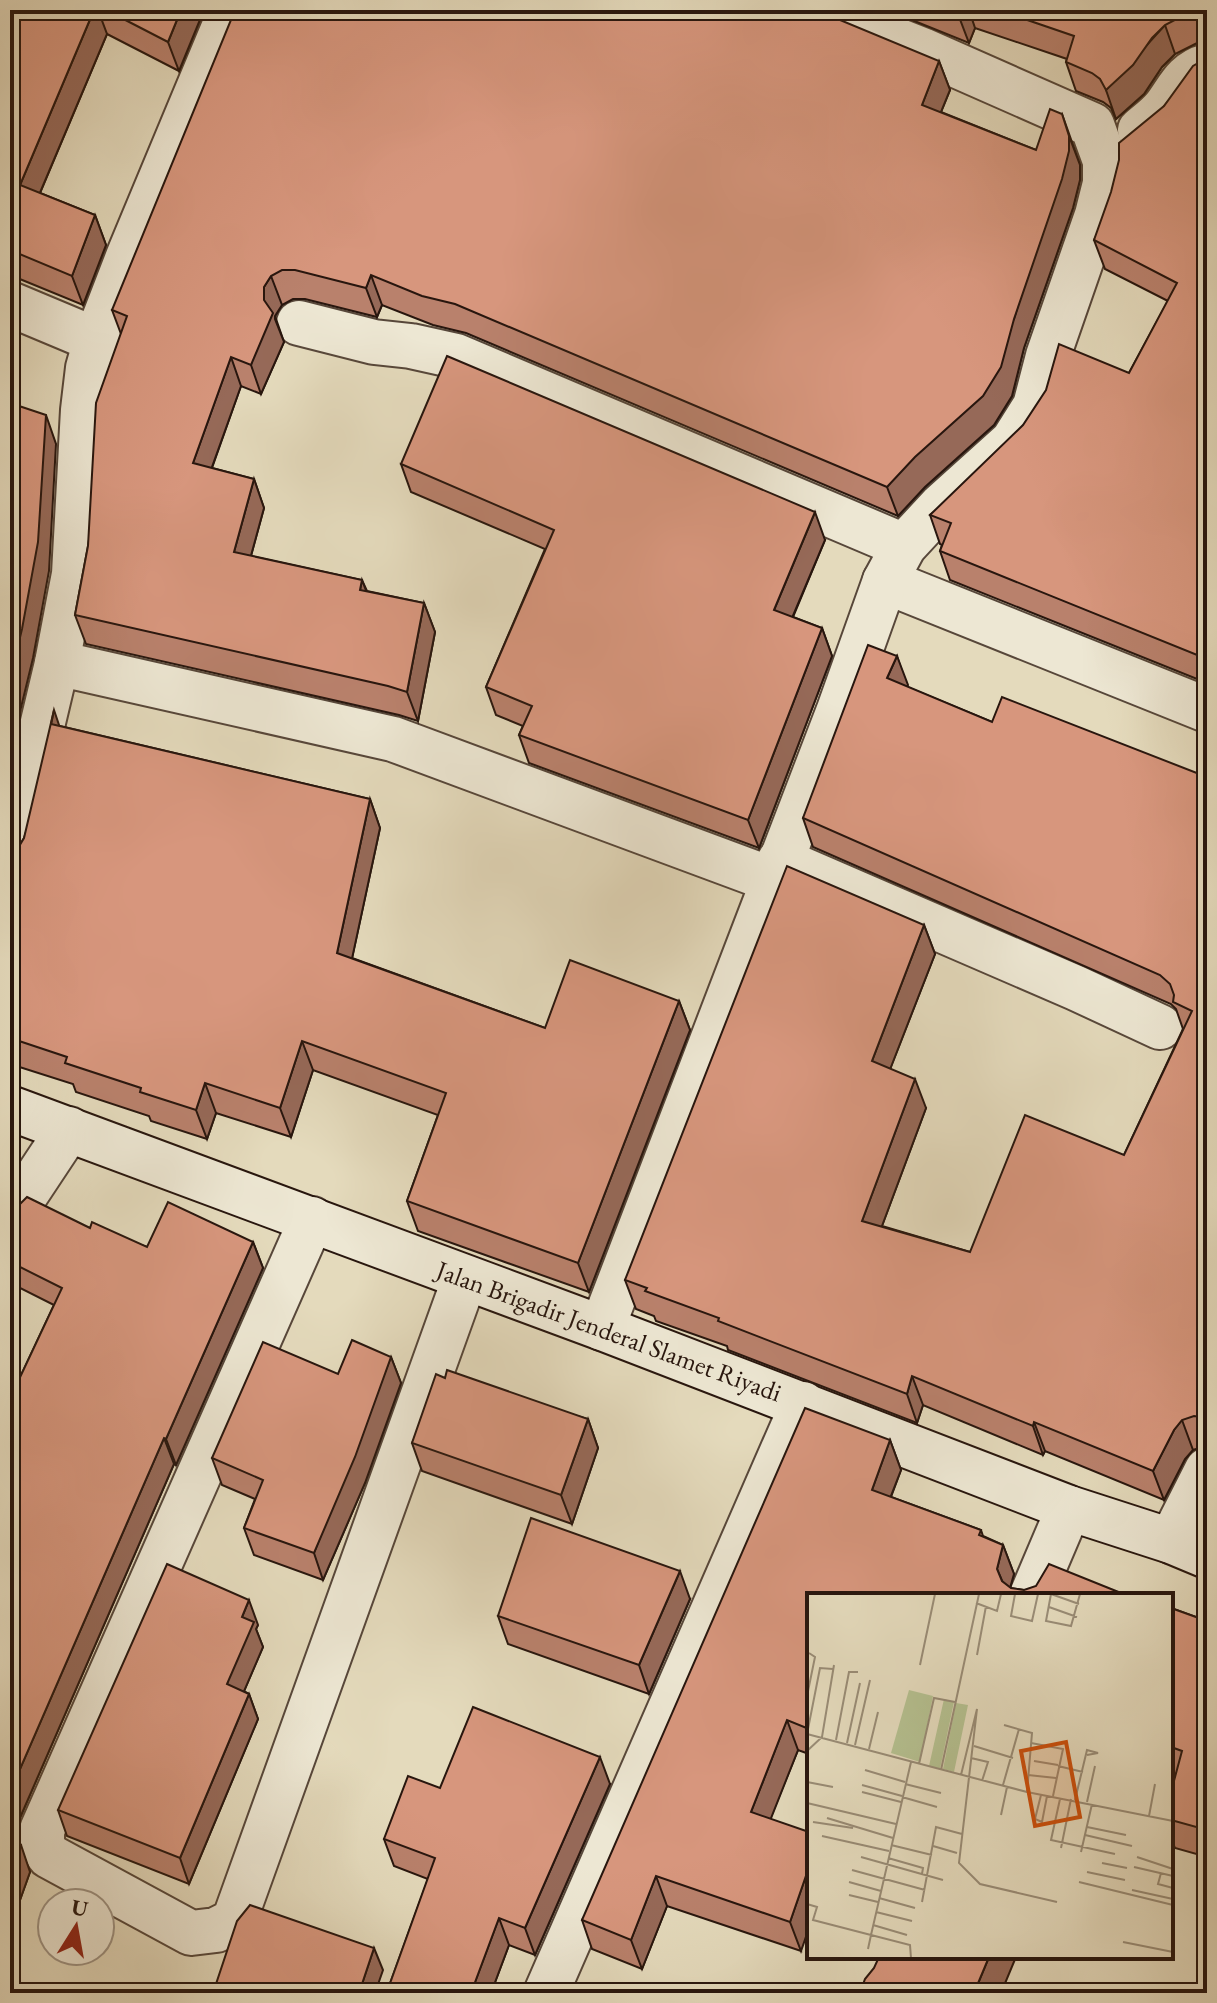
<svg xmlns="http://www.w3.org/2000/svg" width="1217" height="2003" font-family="'EB Garamond',serif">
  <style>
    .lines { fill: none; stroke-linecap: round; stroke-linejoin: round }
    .street-casing { stroke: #57473a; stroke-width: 48 }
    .secondary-casing { stroke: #28160e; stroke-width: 48 }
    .street { stroke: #ede7d3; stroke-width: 44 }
    .secondary { stroke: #ede7d3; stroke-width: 44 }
    .wall { fill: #b9816c; stroke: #28160e; stroke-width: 2 }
    .shaded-wall { fill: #966958; stroke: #28160e; stroke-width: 2 }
    .building { fill: #d7967d; stroke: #28160e; stroke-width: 2 }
    .labels { text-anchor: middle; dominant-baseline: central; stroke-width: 7; stroke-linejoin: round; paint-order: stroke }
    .street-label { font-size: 26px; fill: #28160e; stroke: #ede7d3 }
    .inset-road { fill: none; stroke: #998c76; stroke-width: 2 }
    .view { fill: #cb4f0c; fill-opacity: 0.15; stroke: #cb4f0c; stroke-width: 4 }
    .inset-edge { fill: none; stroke: #28160e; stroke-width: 4 }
  </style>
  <rect width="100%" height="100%" fill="#e4dabc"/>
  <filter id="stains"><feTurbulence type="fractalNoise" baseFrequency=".0025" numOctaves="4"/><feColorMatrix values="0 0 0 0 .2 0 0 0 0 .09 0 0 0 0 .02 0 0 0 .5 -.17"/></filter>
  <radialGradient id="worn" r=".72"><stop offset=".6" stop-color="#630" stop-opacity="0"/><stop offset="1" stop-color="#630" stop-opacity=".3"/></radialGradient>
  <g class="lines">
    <defs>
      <g id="street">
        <path d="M1140,130C1148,123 1158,116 1165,107C1178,90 1184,72 1207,66"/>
        <polyline points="10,304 96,340"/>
        <polyline points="299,323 374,342 411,346 456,356 904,546"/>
        <polyline points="885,581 1207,710"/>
        <polyline points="57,663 393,739 773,880"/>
        <polyline points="780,860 1076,988 1160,1027"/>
        <polyline points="10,861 57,663 74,574 83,410 88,368 96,340 128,257 231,10"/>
        <polyline points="10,1218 69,1129"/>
        <polyline points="312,1219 42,1830 42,1845 49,1856 191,1933 216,1930 234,1921 465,1278"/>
        <polyline points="602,1328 839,710 885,581 904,546 942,505 1013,441 1035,406 1048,356 1097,215 1105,183 1105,161 1092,125 922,50 821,10"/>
        <polyline points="1171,1541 1207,1470"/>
        <polyline points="1032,1595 1069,1508"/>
        <polyline points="546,1993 803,1404"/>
      </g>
      <polyline id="secondary" points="10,1108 602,1328 1069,1508 1171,1541 1207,1556"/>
    </defs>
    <!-- street casing -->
    <use href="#street" class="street-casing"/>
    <!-- secondary casing -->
    <use href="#secondary" class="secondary-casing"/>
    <!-- street -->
    <use href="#street" class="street"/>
    <!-- secondary -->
    <use href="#secondary" class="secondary"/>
  </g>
  <!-- wall -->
  <g class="wall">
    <polygon points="10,10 204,10 179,71 107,34 40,193 95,215 106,245 83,305 10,275"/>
    <polygon points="887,10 1207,10 1207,42 1199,42 1175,54 1162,67 1144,94 1116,119 1111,108 1103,102 1076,91 1066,62 1067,59 975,28 969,43"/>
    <polygon points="1207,58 1207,683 950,580 940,551 942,545 940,544 930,515 1129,373 1168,301 1105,269 1094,240 1164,106"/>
    <polygon points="939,61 950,90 941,112 1036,150 1062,114 1080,165 1080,180 1073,208 1024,348 1012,396 994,425 925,487 898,516 466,333 433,325 382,305 377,317 305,299 293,299 282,305 275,316 284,342 261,394 241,386 212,468 254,479 264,508 251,556 362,580 367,591 424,603 435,632 418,721 399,715 86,644 75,615 88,546 121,334 112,310"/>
    <polygon points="401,464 825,540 793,617 822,628 832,656 759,848 529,763 519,735 523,726 496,715 486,687 545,549 411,492"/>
    <polygon points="897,656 907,687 992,722 1207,777 1207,1446 1193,1450 1185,1459 1164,1500 1045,1451 1043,1455 923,1405 917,1423 728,1350 727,1346 656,1321 654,1316 636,1309 625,1280 924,925 935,954 890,1069 926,1108 882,1226 970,1252 1124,1155 1183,1029 1176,1009 1171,1004 813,847 803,818"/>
    <polygon points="60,726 370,799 380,828 352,958 545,1028 679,1001 690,1030 589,1292 418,1231 407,1201 438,1115 313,1070 291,1137 216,1113 207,1139 151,1121 149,1116 76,1092 73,1084 10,1064 10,854 18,848 24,838"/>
    <polygon points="10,1214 90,1228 147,1247 253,1242 263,1268 176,1465 174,1464 19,1820 18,1841 30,1872 10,1928 15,1388 54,1305 10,1283"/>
    <polygon points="391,1357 401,1383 365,1483 323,1580 254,1555 244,1528 255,1499 222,1485 212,1458 338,1374"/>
    <polygon points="445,1378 588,1419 598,1448 572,1524 422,1471 412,1443"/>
    <polygon points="890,1440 901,1470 891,1497 981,1530 983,1536 1003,1545 1014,1574 1010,1588 1024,1590 809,1595 809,1754 798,1750 770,1819 801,1951 667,1906 642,1969 592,1949 582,1920"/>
    <polygon points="1207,1475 1207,1506 1200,1488"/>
    <polygon points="690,1599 649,1694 508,1644 498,1616"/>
    <polygon points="1171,1608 1207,1621 1207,1857 1175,1848 1171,1838 1171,1820 1176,1774 1171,1772"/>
    <polygon points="258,1625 256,1629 263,1647 244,1691 249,1694 258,1719 189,1884 67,1836 58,1810"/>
    <polygon points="610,1784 535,1955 509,1945 491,1993 389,1993 388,1989 428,1879 394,1866 384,1839 440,1788"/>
  </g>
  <!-- shaded-wall -->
  <g class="shaded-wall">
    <polygon points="94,10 98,10 107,34 31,214 20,185"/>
    <polygon points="181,10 204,10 179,71 168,42"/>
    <polygon points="960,10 969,10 975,28 969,43 958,14"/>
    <polygon points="1165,25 1175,54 1162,67 1144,94 1116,119 1106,90"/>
    <polygon points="939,61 950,90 932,134 922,105"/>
    <polygon points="1069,136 1080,165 1080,180 1073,208 1024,348 1012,396 994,425 925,487 898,516 887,487 1014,319"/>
    <polygon points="95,215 106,245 83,305 72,276"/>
    <polygon points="371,275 382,305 377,317 366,288"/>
    <polygon points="271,276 282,305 275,316 275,319 284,342 261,394 251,365 264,300 264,287"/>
    <polygon points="231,357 241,386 203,492 193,463"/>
    <polygon points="46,415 56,444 49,571 33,658 10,753 10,679"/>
    <polygon points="254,479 264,508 244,581 234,552"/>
    <polygon points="815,512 825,540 784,637 774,610"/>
    <polygon points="362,580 373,609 360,590"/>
    <polygon points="424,603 435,632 418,721 407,692"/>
    <polygon points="822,628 832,656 759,848 748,820"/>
    <polygon points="897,656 908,685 898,708 887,678"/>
    <polygon points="54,710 64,740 51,724"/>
    <polygon points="370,799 380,828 347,982 337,953"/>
    <polygon points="924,925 935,954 882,1090 872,1061"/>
    <polygon points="679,1001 690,1030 589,1292 578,1263"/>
    <polygon points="302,1041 313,1070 291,1137 280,1108"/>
    <polygon points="915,1079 926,1108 873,1250 862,1221"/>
    <polygon points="205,1083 216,1113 207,1139 196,1110"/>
    <polygon points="253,1242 263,1268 176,1465 166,1439"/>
    <polygon points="391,1357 401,1383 365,1483 323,1580 314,1553"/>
    <polygon points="912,1376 923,1405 917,1423 907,1394"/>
    <polygon points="588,1419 598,1448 572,1524 561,1495"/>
    <polygon points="1182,1420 1193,1450 1185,1459 1164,1500 1153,1471 1174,1430"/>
    <polygon points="1034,1422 1045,1451 1043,1455 1033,1426"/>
    <polygon points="164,1438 174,1464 19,1820 17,1846 21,1845 30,1872 10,1928 10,1792"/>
    <polygon points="890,1440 901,1470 882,1519 872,1490"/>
    <polygon points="1003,1545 1014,1574 1008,1595 997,1569"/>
    <polygon points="680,1571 690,1599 649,1694 639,1665"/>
    <polygon points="249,1600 258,1625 256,1629 263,1647 236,1710 227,1684 242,1617"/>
    <polygon points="249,1694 258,1719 189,1884 180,1858"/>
    <polygon points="787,1720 798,1750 762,1841 751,1812"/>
    <polygon points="600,1757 610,1784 535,1955 525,1928"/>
    <polygon points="809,1867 809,1928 801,1951 790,1922"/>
    <polygon points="656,1876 667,1906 642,1969 631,1940"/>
    <polygon points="499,1918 509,1945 491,1993 471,1993"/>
    <polygon points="374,1948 383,1970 375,1993 359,1993"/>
    <polygon points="989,1957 1016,1957 1001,1993 974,1993"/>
  </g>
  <!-- building -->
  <g class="building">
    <polygon points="10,10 94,10 20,185 95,215 72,276 10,250"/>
    <polygon points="106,10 181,10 168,42"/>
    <polygon points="235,10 816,10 939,61 922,105 1036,150 1050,109 1062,114 1069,136 1069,151 1062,179 1014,319 1001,367 983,396 915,457 887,487 455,304 422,296 371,275 366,288 295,270 282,270 271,276 264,287 264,300 273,313 251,365 231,357 193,463 254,479 234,552 362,580 360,590 424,603 407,692 388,686 75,615 88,546 96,403 127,316 112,310"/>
    <polygon points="948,10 960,10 958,14"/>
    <polygon points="998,10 1207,10 1207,15 1202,13 1188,13 1165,25 1152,38 1133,65 1106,90 1100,79 1092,73 1066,62 1074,36"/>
    <polygon points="1207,58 1207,659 940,551 951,523 930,515 1023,425 1046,390 1059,344 1129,373 1177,283 1094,240 1111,192 1119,160 1119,143 1164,106 1193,66"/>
    <polygon points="447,356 815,512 774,610 822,628 748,820 519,735 532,706 486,687 554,530 401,464"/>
    <polygon points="10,403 46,415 38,542 22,629 10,679"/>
    <polygon points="868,645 897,656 887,678 992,722 1002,697 1207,777 1207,1418 1194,1416 1182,1420 1174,1430 1153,1471 1034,1422 1033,1426 912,1376 907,1394 718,1321 719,1318 645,1291 647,1288 625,1280 787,866 924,925 872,1061 915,1079 862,1221 970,1252 1025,1115 1124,1155 1192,1011 1173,1002 1174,995 1170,984 1160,975 803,818"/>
    <polygon points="54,710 51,724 370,799 337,953 545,1028 570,960 679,1001 578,1263 407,1201 446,1093 302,1041 280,1108 205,1083 196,1110 140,1092 141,1088 65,1063 67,1057 10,1038 10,854 18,848 24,838"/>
    <polygon points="27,1197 90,1228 92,1222 147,1247 168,1202 253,1242 166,1439 164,1438 10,1792 10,1386 15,1388 62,1288 10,1262 10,1214"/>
    <polygon points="352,1340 391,1357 355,1457 314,1553 244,1528 263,1480 212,1458 263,1342 338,1374"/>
    <polygon points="447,1370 588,1419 561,1495 412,1443 436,1374 445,1378"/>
    <polygon points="805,1408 890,1440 872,1490 981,1530 979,1535 1003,1545 997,1569 1002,1581 1011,1588 1024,1590 1036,1586 1049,1564 1126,1595 809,1595 809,1729 787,1720 751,1812 809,1832 809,1867 790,1922 656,1876 631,1940 582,1920"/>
    <polygon points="1207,1475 1207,1491 1200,1488"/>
    <polygon points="531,1518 680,1571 639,1665 498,1616"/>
    <polygon points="167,1564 249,1600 242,1617 254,1622 227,1684 249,1694 180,1858 58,1810"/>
    <polygon points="1171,1608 1207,1621 1207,1830 1171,1820 1171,1792 1182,1751 1171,1747"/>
    <polygon points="473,1707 600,1757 525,1928 499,1918 471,1993 398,1993 388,1989 435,1858 384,1839 408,1776 440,1788"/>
    <polygon points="10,1828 11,1832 21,1845 10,1875"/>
    <polygon points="250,1905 374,1948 359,1993 213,1993 237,1921"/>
    <polygon points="879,1957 989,1957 974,1993 860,1993 865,1979 874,1968"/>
  </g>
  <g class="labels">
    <!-- street labels -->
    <g class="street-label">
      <text transform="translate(609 1331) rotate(20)">Jalan Brigadir Jenderal Slamet Riyadi</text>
    </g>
  </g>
  <!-- overview -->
  <g transform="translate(807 1593)">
    <rect width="366" height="366" fill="#e4dabc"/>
    <path d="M102,97L126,103L113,169L84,160ZM137,106L147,109L133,176L122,173ZM149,110L161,112L147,179L136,176Z" fill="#b5c090"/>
    <path class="inset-road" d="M208,1L204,23L225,28L231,1M244,1L239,28L264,33L273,1M244,1L272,11M169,10L190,18L194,1M242,14L270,24M170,62L179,13M113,72L128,1M0,103L8,64L2,60M197,132L225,140L220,199M0,141L13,75L26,76M0,141L220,199L366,228M29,147L42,79H51M40,150L53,90M224,150L256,156L246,203M48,152L63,87M167,153L206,165M62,156L71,119M0,158L15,144L27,72M164,165L181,169L175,188M227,168L251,172M112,171L127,105L148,109M251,173L276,179M58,177L98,189M134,177L172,1M154,182L170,116L152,270L173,291L250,309M221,182L249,185M0,189L26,194M98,191L134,200M55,192L95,203M196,192L212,136M55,199L94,209M234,202L228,226L235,229L240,203M95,204L130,214M253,206L244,247L308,261M268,207L280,157L291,160L280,162M280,209L288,173M0,210L89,231M194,222L200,194M342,223L348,191M20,225L86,245M6,229L46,235M280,234L319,242M278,242L325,253M15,243L82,258M84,252L125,262M126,253L150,260M254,255L264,206M274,259L285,211M54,264L136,287M330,264L366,276M81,265L116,275L115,281M295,270L320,275M327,274L366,283M45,277L118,297M280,279L318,287M354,280L351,291L366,295M42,289L74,298M272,289L366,312M325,297L366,306M42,302L71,309M72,305L108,315M115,309L129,234L155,241M0,311L10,314L6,327L64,342L61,356M69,319L105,328M66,332L100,342M316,349L366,359M104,365L103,352L64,342L104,169"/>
    <path class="view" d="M259,149L273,224L228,233L214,158Z"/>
    <rect width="366" height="366" class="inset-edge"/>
  </g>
  <!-- margin -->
  <rect width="1217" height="2003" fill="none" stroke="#e4dabc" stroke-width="40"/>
  <rect x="12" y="12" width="1193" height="1979" fill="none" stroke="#28160e" stroke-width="4"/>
  <rect x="20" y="20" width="1177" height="1963" fill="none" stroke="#28160e" stroke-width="2"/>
  <!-- north arrow -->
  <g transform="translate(76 1927) rotate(11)"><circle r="38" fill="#ede7d3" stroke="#9e9384" stroke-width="2"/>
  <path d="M0-6L14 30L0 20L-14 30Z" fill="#8f2418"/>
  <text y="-12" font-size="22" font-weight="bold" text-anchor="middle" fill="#28160e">U</text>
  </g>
  <rect width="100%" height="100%" filter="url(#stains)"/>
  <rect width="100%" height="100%" fill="url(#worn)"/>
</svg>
